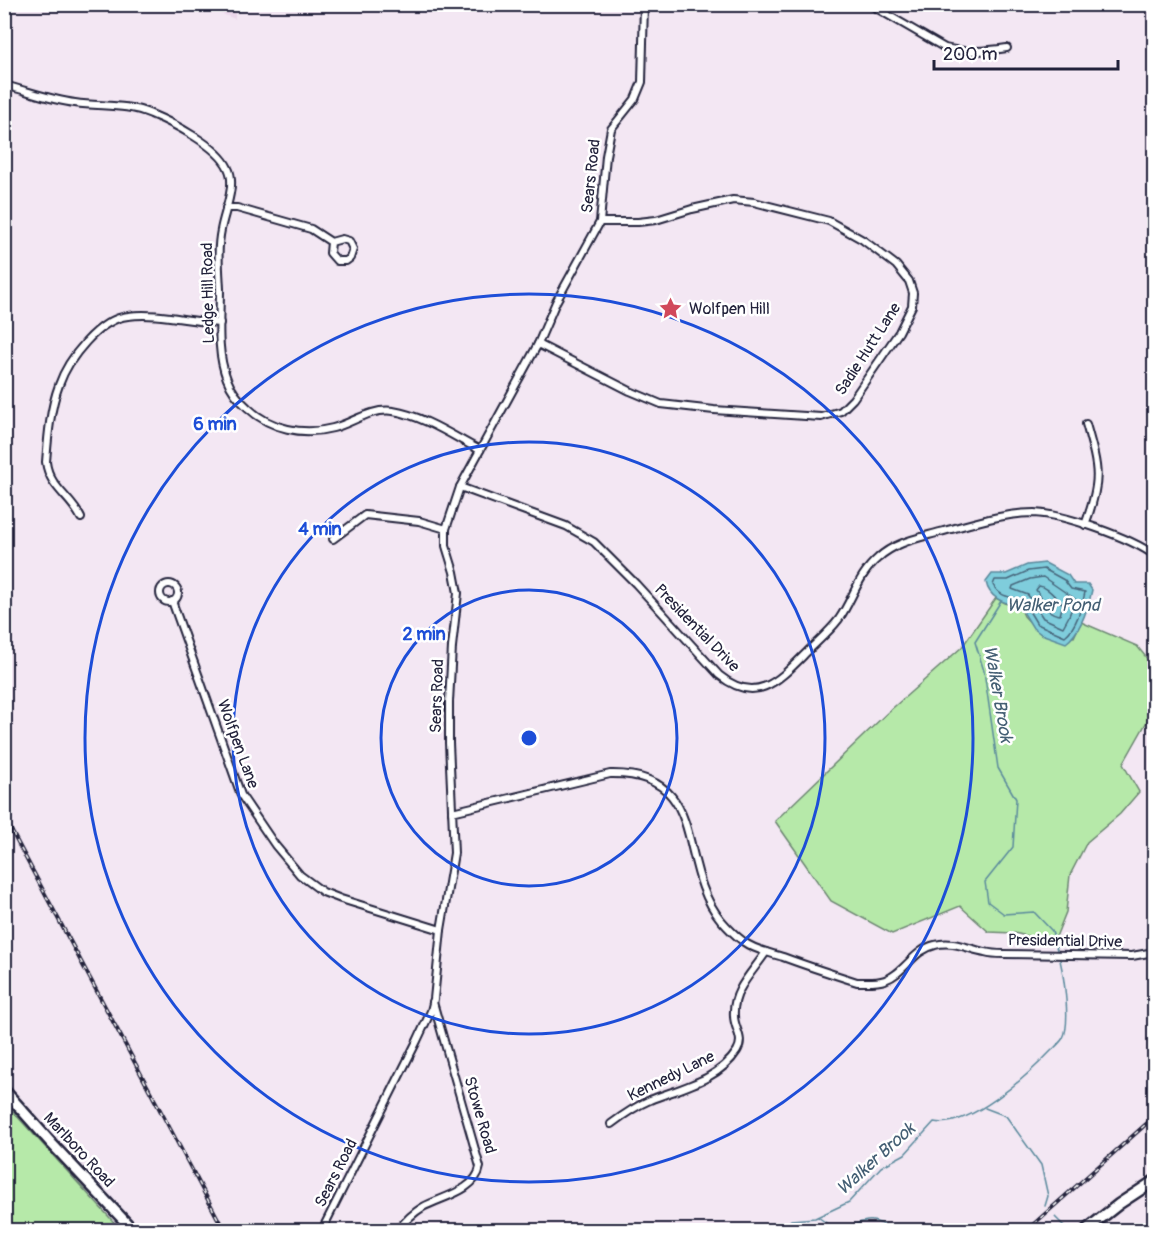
<svg xmlns="http://www.w3.org/2000/svg" width="1159" height="1235" font-family="Pangolin,sans-serif">
  <style>
    .built { fill: #ebd6ea }
    .green { fill: #b6e9a9; stroke: #6c8672; stroke-width: 1.5 }
    .water { fill: #7fcddc; stroke: #5a899c; stroke-width: 1.5 }
    .lines { fill: none; stroke-linecap: round; stroke-linejoin: round }
    .shore { stroke: #47667b; stroke-width: 1.5 }
    .stream { stroke: #5a899c; stroke-width: 1.5 }
    .street-casing { stroke: #22223b; stroke-width: 10 }
    .secondary-casing { stroke: #22223b; stroke-width: 14 }
    .street { stroke: #fff; stroke-width: 6 }
    .secondary { stroke: #fff; stroke-width: 9 }
    .rail-casing { stroke: #22223b; stroke-width: 4 }
    .rail { stroke: #fff; stroke-width: 1.5; stroke-dasharray: 4.5; stroke-linecap: butt }
    .ring { fill: none; stroke: #1d4ed8; stroke-width: 3 }
    .labels { text-anchor: middle; dominant-baseline: central; stroke-width: 5; stroke-linejoin: round; paint-order: stroke }
    .street-label { font-size: 16px; fill: #22223b; stroke: #fff }
    .poi-label { font-size: 16px; fill: #22223b; stroke: #fff; text-anchor: start }
    .water-label { font-size: 18px; font-style: italic; fill: #435e73; stroke: #fff }
    .centre { fill: #1d4ed8; stroke: #fff; stroke-width: 3 }
    .ring-label { font-size: 18px; text-anchor: middle; font-weight: bold; fill: #1d4ed8; stroke: #fff; stroke-width: 5; stroke-linejoin: round; paint-order: stroke }
  </style>
  <rect width="100%" height="100%" fill="#f3e7f3"/>
  <filter id="ink" filterUnits="userSpaceOnUse"><feTurbulence type="fractalNoise" baseFrequency=".0167" numOctaves="2"/><feDisplacementMap in="SourceGraphic" scale="12" xChannelSelector="R" yChannelSelector="G"/><feConvolveMatrix kernelMatrix="1 2 1 2 8 2 1 2 1" color-interpolation-filters="sRGB"/></filter>
  <g filter="url(#ink)">
    <!-- built -->
    <polygon class="built" points="200,5 235,5 235,19"/>
    <!-- green -->
    <g class="green">
      <polygon points="996,598 1007,604 1019,605 1024,616 1041,634 1074,637 1081,622 1137,646 1154,667 1154,709 1123,764 1139,792 1120,814 1087,842 1070,875 1066,912 1054,942 1014,933 989,932 960,906 892,934 831,901 775,821 887,713 962,647"/>
      <polygon points="5,1103 121,1230 5,1230"/>
    </g>
    <!-- water -->
    <path class="water" d="M1045,563L1068,575L1074,584H1088L1092,590C1088,608 1081,632 1066,643L1041,634L1033,628L1019,605C1004,604 989,598 986,582L992,574H1006L1027,565Z"/>
    <g class="lines">
      <!-- shore -->
      <g class="shore">
        <path d="M1044,569L1064,580L1071,589L1085,592C1083,605 1076,628 1065,636L1037,624L1023,601C1011,596 1000,598 993,585L995,580H1008L1028,571Z"/>
        <polygon points="1043,577 1075,599 1069,616 1063,627 1043,618 1028,595 1012,589 1013,586 1030,579"/>
        <path d="M1039,586C1049,587 1055,598 1063,604L1060,615C1044,613 1045,601 1036,590Z"/>
      </g>
      <!-- stream -->
      <g class="stream">
        <polyline points="1001,601 975,642 984,671 998,768 1016,799 1013,847 985,882 988,902 1004,914 1034,912 1052,931 1057,950"/>
        <polyline points="985,1108 1006,1116 1041,1165 1048,1196 1045,1206"/>
        <polyline points="818,1217 836,1230"/>
        <polyline points="1055,1217 1068,1230"/>
        <path d="M779,1230L791,1220L815,1218L849,1202L881,1167L905,1154L934,1122C969,1129 1027,1076 1050,1052C1054,1048 1060,1043 1063,1038C1071,1023 1064,977 1060,960"/>
        <path d="M839,1230C867,1222 865,1214 894,1230"/>
      </g>
      <defs>
        <g id="street">
          <path d="M869,4L945,48C966,53 986,51 1007,48"/>
          <path d="M4,85C28,91 51,100 75,103C101,107 126,103 151,114C173,123 218,146 228,168C237,185 224,212 221,230C217,249 219,269 220,289C220,318 216,352 227,379C231,390 239,400 248,408C270,429 303,436 333,428C353,423 370,408 393,411C424,416 453,436 480,450"/>
          <polyline points="226,208 237,208 311,229 331,242 330,253 337,261 346,261 350,258 353,249 349,241 342,239 331,242"/>
          <polyline points="538,344 630,391 661,404 714,410 821,417 841,411 853,399 899,332 912,306 913,293 909,281 896,265 863,240 829,221 754,202 733,200 692,209 656,220 638,222 600,222"/>
          <path d="M460,487L566,526L594,542L636,584L719,675C757,706 779,680 807,652C817,642 830,631 839,619C853,599 858,575 878,558C895,542 919,538 940,532C971,524 1003,513 1034,513C1064,514 1131,538 1154,555"/>
          <path d="M81,518C71,497 49,487 46,462C48,437 50,409 59,385C68,359 99,319 128,316C158,312 190,322 220,323"/>
          <path d="M1085,525C1102,479 1099,470 1086,424"/>
          <polyline points="333,539 365,515 419,521 446,529"/>
          <circle cx="169" cy="593" r="9"/>
          <polyline points="172,601 241,795 275,845 300,875 323,892 341,899 441,930"/>
          <path d="M452,812L610,774C711,772 675,865 721,920C727,927 736,936 744,942C754,950 771,953 783,957C807,966 832,974 857,982C867,982 876,983 885,980C905,973 913,950 935,945C953,940 968,949 985,952C992,954 998,954 1004,954L1132,956L1154,952"/>
          <path d="M611,1124C623,1115 636,1106 650,1100C680,1088 719,1080 737,1051C745,1038 734,1029 734,1016C732,990 753,972 766,952"/>
          <polyline points="322,1230 417,1041 431,1011 434,999 441,930 454,853 449,743 449,702 452,647 458,593 454,572 446,546 446,529 460,487 538,344 556,302 600,222 606,156 611,129 635,99 642,82 644,4"/>
          <path d="M398,1230C405,1221 413,1213 423,1207C441,1197 476,1191 480,1167L433,1002"/>
        </g>
        <g id="secondary">
          <polyline points="4,1090 52,1144 133,1230"/>
          <polyline points="1086,1230 1119,1204 1154,1181"/>
        </g>
      </defs>
      <!-- street casing -->
      <use href="#street" class="street-casing"/>
      <!-- secondary casing -->
      <use href="#secondary" class="secondary-casing"/>
      <!-- street -->
      <use href="#street" class="street"/>
      <!-- secondary -->
      <use href="#secondary" class="secondary"/>
      <defs>
        <g id="rail">
          <polyline points="4,817 224,1230"/>
          <polyline points="1027,1230 1154,1117"/>
        </g>
      </defs>
      <!-- rail casing -->
      <use href="#rail" class="rail-casing"/>
      <!-- rail -->
      <use href="#rail" class="rail"/>
    </g>
  </g>
  <!-- distance rings -->
  <g class="ring">
    <circle cx="529" cy="738" r="148"/>
    <circle cx="529" cy="738" r="296"/>
    <circle cx="529" cy="738" r="444"/>
  </g>
  <!-- icons -->
  <defs>
    <symbol id="sight-bare" viewBox="-9 -9 18 18"><path d="M0-6L1.8-2.2L6-1.7L2.9 1.2L3.7 5.4L0 3.3L-3.7 5.4L-2.9 1.2L-6-1.7L-1.8-2.2Z" fill="#d1495b" stroke="#fff" stroke-width="2.5" paint-order="stroke"/></symbol>
  </defs>
  <g fill-rule="evenodd">
    <use href="#sight-bare" x="654" y="292" width="33" height="33"/>
  </g>
  <g class="labels">
    <!-- street labels -->
    <g class="street-label">
      <text transform="translate(591 176) rotate(-84)">Sears Road</text>
      <text transform="translate(208 293) rotate(-91)">Ledge Hill Road</text>
      <text transform="translate(868 349) rotate(-57)">Sadie Hutt Lane</text>
      <text transform="translate(697 628) rotate(46)">Presidential Drive</text>
      <text transform="translate(437 696) rotate(-88)">Sears Road</text>
      <text transform="translate(238 744) rotate(70)">Wolfpen Lane</text>
      <text transform="translate(1065 941) rotate(1)">Presidential Drive</text>
      <text transform="translate(671 1076) rotate(-26)">Kennedy Lane</text>
      <text transform="translate(480 1115) rotate(74)">Stowe Road</text>
      <text transform="translate(79 1150) rotate(47)">Marlboro Road</text>
      <text transform="translate(336 1173) rotate(-63)">Sears Road</text>
    </g>
    <!-- poi labels -->
    <g class="poi-label">
      <text x="689" y="309">Wolfpen Hill</text>
    </g>
    <!-- water labels -->
    <g class="water-label">
      <text x="1053" y="605">Walker Pond</text>
      <text transform="translate(998 694) rotate(80)">Walker Brook</text>
      <text transform="translate(876 1159) rotate(-42)">Walker Brook</text>
    </g>
  </g>
  <circle cx="529" cy="738" r="9" class="centre"/>
  <g class="ring-label">
    <text x="215" y="430">6 min</text>
    <text x="320" y="535">4 min</text>
    <text x="424" y="640">2 min</text>
  </g>
  <!-- margin -->
  <rect width="1159" height="1235" fill="none" stroke="#fff" stroke-width="24"/>
  <rect x="12" y="12" width="1135" height="1211" fill="none" stroke="#22223b" stroke-width="2" filter="url(#ink)"/>
  <!-- scale -->
  <path d="M934 60v9h184v-9" fill="none" stroke="#22223b" stroke-width="3"/>
  <text x="943" y="60" font-size="18" fill="#22223b" stroke="#ffffff" stroke-width="4.5" paint-order="stroke">200 m</text>
</svg>
